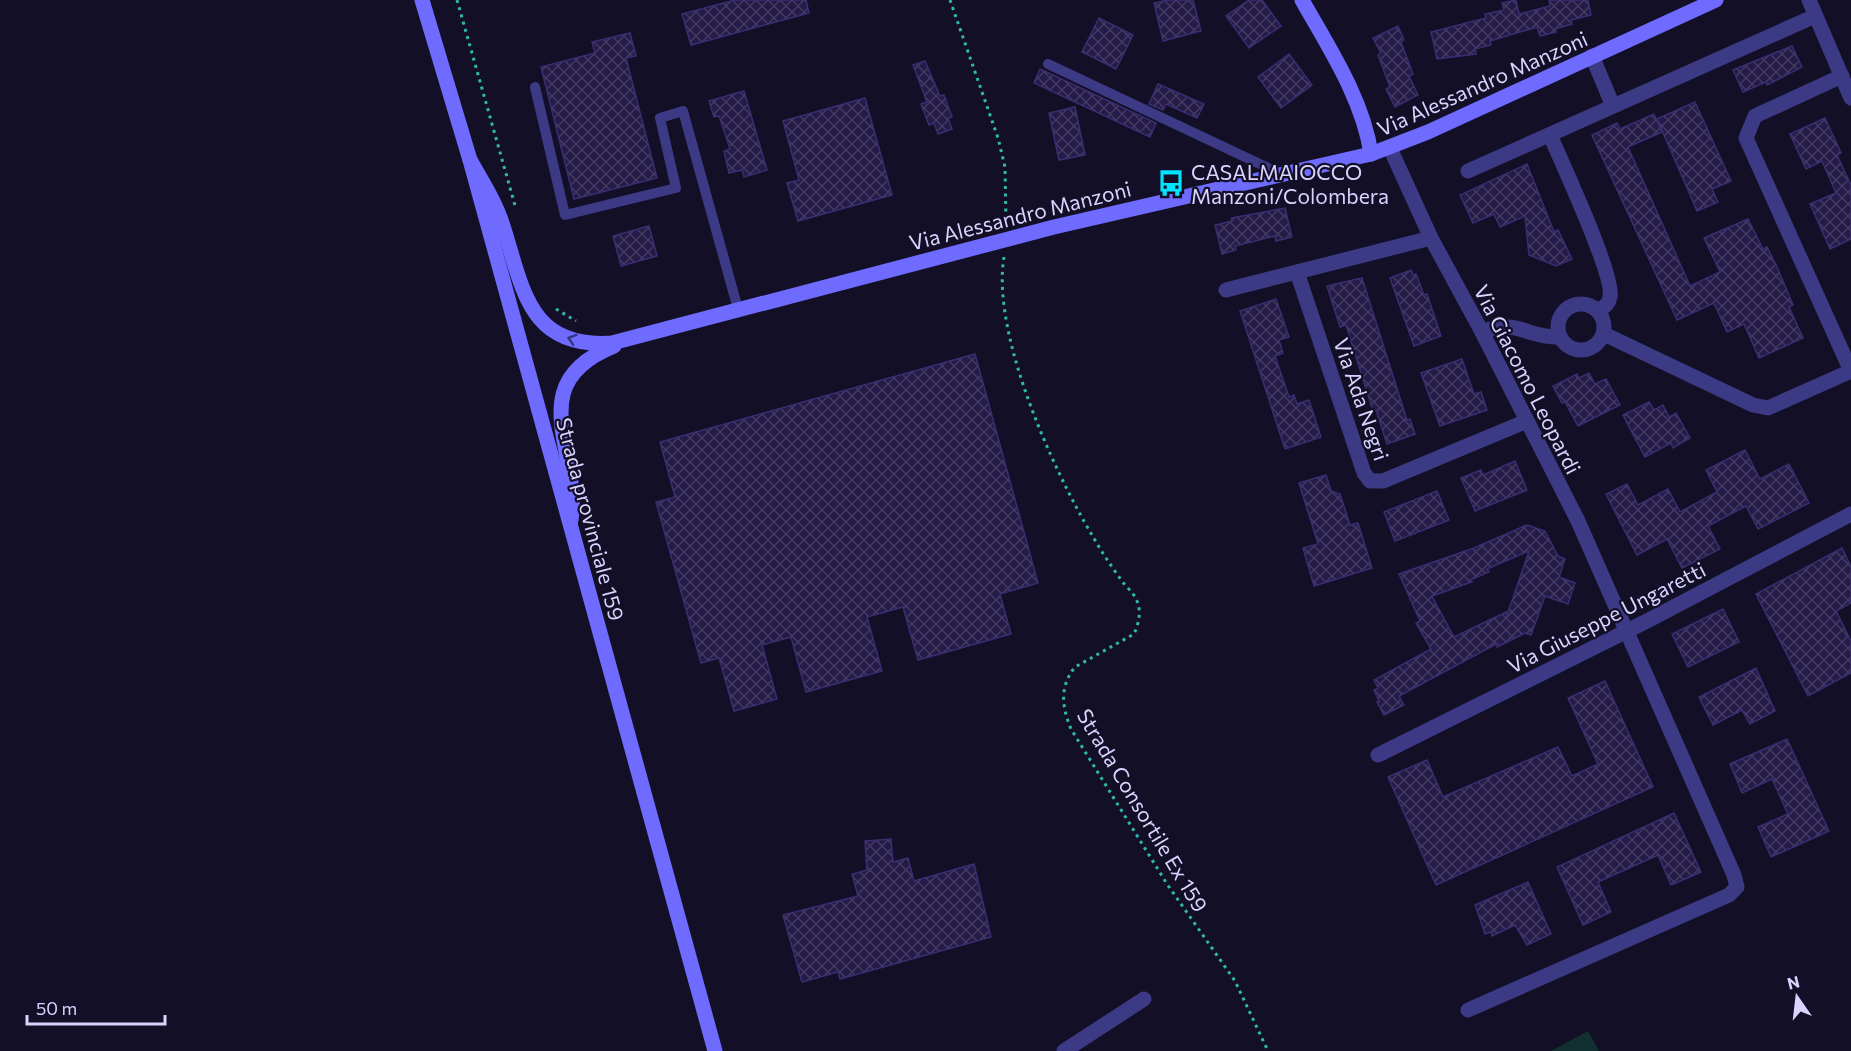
<svg xmlns="http://www.w3.org/2000/svg" width="1851" height="1051" font-family="Commissioner,sans-serif">
  <style>
    .green { fill: #12302f }
    .building { fill: url(#building-cross-hatch); stroke: #3b2d73; stroke-width: 1.5; fill-rule: evenodd }
    .lines { fill: none; stroke-linecap: round; stroke-linejoin: round }
    .path { stroke: #2fb8b0; stroke-width: 3; stroke-dasharray: 3 4.5; stroke-linecap: butt }
    .lane { stroke: #3d3a85; stroke-width: 10 }
    .street { stroke: #3d3a85; stroke-width: 15 }
    .secondary { stroke: #6f6bff; stroke-width: 15 }
    .oneway { stroke: #38347d }
    .labels { text-anchor: middle; dominant-baseline: central; stroke-width: 4.5; stroke-linejoin: round; paint-order: stroke }
    .street-label { font-size: 21px; fill: #d9d4ff; stroke: #130f26 }
    .poi-label { font-size: 21px; fill: #d9d4ff; stroke: #130f26; text-anchor: start }
  </style>
  <defs>
    <pattern id="building-cross-hatch" width="8" height="8" patternUnits="userSpaceOnUse" patternTransform="scale(1.5)"><rect width="8" height="8" fill="#241b47"/><path d="M0 0l8 8M0 8l8-8" fill="none" stroke="#433b63"/></pattern>
  </defs>
  <rect width="100%" height="100%" fill="#130f26"/>
  <!-- green -->
  <polygon class="green" points="1588,1031 1599,1051 1551,1051"/>
  <!-- building -->
  <g class="building">
    <polygon points="735,0 806,0 809,13 691,45 682,14"/>
    <polygon points="1168,0 1193,0 1201,31 1163,41 1154,3"/>
    <polygon points="1249,0 1262,0 1281,26 1249,48 1226,16"/>
    <polygon points="1516,0 1519,14 1550,6 1549,0 1588,0 1591,15 1571,20 1572,24 1555,29 1556,32 1540,36 1537,27 1490,41 1491,45 1475,49 1476,54 1437,59 1431,32 1486,18 1485,14 1504,10 1502,3"/>
    <polygon points="1099,18 1133,35 1116,69 1082,52"/>
    <polygon points="1398,26 1404,40 1401,42 1413,74 1409,76 1418,95 1395,107 1386,89 1390,87 1378,55 1381,53 1373,38"/>
    <polygon points="630,33 636,56 626,58 657,178 574,199 541,67 595,53 592,42"/>
    <polygon points="1792,46 1802,67 1767,85 1766,82 1743,92 1733,70"/>
    <polygon points="1289,54 1312,85 1281,108 1258,77"/>
    <polygon points="925,61 940,96 944,95 952,117 948,118 952,129 938,134 934,123 929,125 921,104 927,102 913,65"/>
    <polygon points="1040,69 1156,123 1150,137 1034,83"/>
    <polygon points="1158,84 1204,104 1197,118 1166,104 1163,110 1149,104"/>
    <polygon points="744,91 767,170 744,177 742,170 729,173 724,151 730,149 719,116 714,117 709,101"/>
    <polygon points="865,98 892,195 798,221 787,183 799,180 783,121"/>
    <polygon points="1695,102 1731,181 1712,189 1718,202 1697,211 1657,119"/>
    <polygon points="1075,107 1085,155 1059,160 1049,113"/>
    <polygon points="1654,114 1662,132 1628,147 1690,286 1720,272 1704,238 1748,219 1763,249 1767,247 1777,267 1793,305 1789,307 1803,338 1759,358 1744,324 1727,332 1714,303 1677,320 1592,135 1617,123 1620,129"/>
    <polygon points="1825,118 1841,153 1837,155 1851,185 1851,239 1830,249 1810,204 1836,193 1822,161 1806,169 1790,134"/>
    <polygon points="1527,164 1554,232 1558,230 1572,259 1556,266 1529,255 1525,216 1500,227 1494,214 1473,223 1460,195"/>
    <polygon points="1285,208 1292,237 1276,241 1275,236 1235,246 1236,250 1222,254 1215,225 1232,221 1231,218"/>
    <polygon points="649,226 657,256 621,266 613,236"/>
    <polygon points="1411,270 1413,275 1416,274 1424,295 1427,294 1441,336 1414,346 1390,278"/>
    <polygon points="1362,278 1407,420 1410,419 1415,434 1387,444 1376,410 1373,411 1346,325 1340,327 1327,286"/>
    <polygon points="1276,299 1289,337 1279,340 1283,353 1275,356 1289,397 1294,395 1297,404 1309,400 1321,437 1285,449 1240,311"/>
    <polygon points="975,354 1038,583 1000,594 1011,634 918,660 903,607 867,617 882,671 806,692 791,637 762,645 777,699 734,711 719,658 701,663 656,502 675,497 660,442"/>
    <polygon points="1462,359 1474,394 1481,392 1487,410 1440,426 1421,373"/>
    <polygon points="1589,373 1595,384 1606,379 1620,405 1578,426 1565,402 1562,403 1553,386 1577,374 1579,378"/>
    <polygon points="1649,402 1654,410 1663,405 1669,417 1676,413 1690,438 1673,448 1671,443 1645,457 1623,415"/>
    <polygon points="1745,450 1760,479 1789,464 1809,503 1758,529 1746,506 1708,526 1720,549 1682,568 1667,539 1637,555 1606,494 1627,484 1638,505 1668,489 1680,512 1717,492 1706,470"/>
    <polygon points="1515,461 1527,490 1475,511 1461,478 1481,470 1483,475"/>
    <polygon points="1326,475 1331,491 1340,494 1350,525 1358,523 1372,568 1314,586 1303,548 1318,544 1299,483"/>
    <polygon points="1437,491 1449,520 1395,541 1384,512"/>
    <path d="M1527,525L1545,531L1558,556L1565,559L1559,577L1575,583L1568,604L1545,596L1531,635L1525,633L1497,647L1498,643L1399,696L1404,705L1384,715L1377,702L1379,701L1374,690L1378,688L1374,680L1431,649L1416,623L1420,621L1399,574L1474,548ZM1529,551L1507,615L1506,612L1454,637L1432,596L1472,582L1470,580L1489,572L1487,569Z"/>
    <polygon points="1842,548 1851,567 1851,603 1836,611 1851,641 1851,673 1808,696 1756,594"/>
    <polygon points="1723,609 1739,642 1688,667 1672,634"/>
    <polygon points="1756,668 1775,711 1750,724 1742,710 1713,725 1699,697"/>
    <polygon points="1605,681 1653,787 1436,885 1388,777 1427,760 1443,797 1558,747 1572,776 1598,764 1568,698"/>
    <polygon points="1787,739 1829,831 1771,857 1758,827 1788,814 1772,779 1742,793 1730,764"/>
    <polygon points="1674,813 1701,872 1671,885 1658,855 1598,882 1611,912 1583,925 1557,867"/>
    <polygon points="891,839 893,862 908,858 914,881 974,864 991,937 840,979 838,972 802,982 783,915 858,896 852,874 867,870 865,841"/>
    <polygon points="1528,882 1551,934 1527,945 1515,925 1492,936 1491,932 1485,934 1475,905"/>
  </g>
  <g class="lines">
    <!-- path -->
    <g class="path">
      <polyline points="457,0 516,209"/>
      <polyline points="950,0 998,138 1005,167 1006,224"/>
      <path d="M1004,257C991,333 1053,470 1092,535C1101,551 1111,566 1122,581C1126,587 1133,592 1136,599C1142,610 1139,623 1134,634L1075,667C1059,687 1062,707 1071,729L1167,884L1235,981L1268,1051"/>
      <polyline points="556,309 576,321"/>
    </g>
    <!-- lane -->
    <g class="lane">
      <polyline points="1048,64 1281,174"/>
      <polyline points="535,87 565,215 676,188 660,118 683,111 738,309"/>
    </g>
    <!-- street -->
    <g class="street">
      <polyline points="1809,0 1851,98"/>
      <polyline points="1592,56 1613,106"/>
      <polyline points="1842,76 1755,116 1746,138 1851,371"/>
      <path d="M1550,135C1561,161 1615,276 1610,297C1609,304 1605,307 1599,310"/>
      <polyline points="1390,148 1431,238 1482,332 1578,521 1734,875 1737,887 1729,895 1468,1010"/>
      <polyline points="1468,171 1815,16"/>
      <polyline points="1297,272 1364,473 1370,481 1383,481 1527,421"/>
      <polyline points="1226,290 1431,238"/>
      <circle cx="1581" cy="327" r="23"/>
      <path d="M1482,332C1518,318 1526,338 1560,337"/>
      <polyline points="1604,334 1753,405 1768,408 1851,371"/>
      <polyline points="1378,755 1647,621 1851,514"/>
      <polyline points="1064,1051 1144,999"/>
    </g>
    <!-- secondary -->
    <g class="secondary">
      <polyline points="422,0 470,160 715,1051"/>
      <path d="M1302,0C1329,48 1363,99 1371,154"/>
      <path d="M470,160C482,181 496,203 503,226C523,288 528,349 612,343L1054,227L1371,154L1428,132L1716,0"/>
      <path d="M571,520C582,451 520,384 614,346"/>
    </g>
  </g>
  <!-- one-way arrows -->
  <defs><path id="oneway-chevron" d="M-2-3.5L2.5 0L-2 3.5" fill="none" stroke-width="1.6" stroke-linecap="round" stroke-linejoin="round" transform="scale(1.5)"/></defs>
  <use class="oneway" href="#oneway-chevron" transform="translate(572 339) rotate(-162)"/>
  <!-- icons -->
  <defs>
    <symbol id="bus-bare" viewBox="-9 -9 18 18"><path d="M-5-6H5V4H4V6H2V4H-2V6H-4V4H-5ZM-3.5-4V0h7V-4ZM-3.5 1.2v1.5H-2V1.2ZM2 1.2v1.5H3.5V1.2Z" fill="#00e5ff" stroke="#130f26" stroke-width="2.5" paint-order="stroke"/></symbol>
  </defs>
  <g fill-rule="evenodd">
    <use href="#bus-bare" x="1152" y="164" width="38" height="38"/>
  </g>
  <g class="labels">
    <!-- street labels -->
    <g class="street-label">
      <text transform="translate(1482 83) rotate(-24)">Via Alessandro Manzoni</text>
      <text transform="translate(1020 215) rotate(-14)">Via Alessandro Manzoni</text>
      <text transform="translate(1528 379) rotate(63)">Via Giacomo Leopardi</text>
      <text transform="translate(1362 399) rotate(71)">Via Ada Negri</text>
      <text transform="translate(591 519) rotate(75)">Strada provinciale 159</text>
      <text transform="translate(1606 617) rotate(-27)">Via Giuseppe Ungaretti</text>
      <text transform="translate(1143 810) rotate(59)">Strada Consortile Ex 159</text>
    </g>
    <!-- poi labels -->
    <g class="poi-label">
      <text x="1191" y="171">CASALMAIOCCO<tspan x="1191" dy="24">Manzoni/Colombera</tspan></text>
    </g>
  </g>
  <!-- north arrow -->
  <g transform="translate(1797 997) rotate(346)" stroke="#130f26" stroke-width="4.5" paint-order="stroke">
  <path d="M0-4.5L10 22L0 15L-10 22Z" fill="#d9d4ff"/>
  <text y="-9" font-size="16" font-weight="bold" text-anchor="middle" fill="#d9d4ff">N</text>
  </g>
  <!-- scale -->
  <path d="M27 1015v9h138v-9" fill="none" stroke="#d9d4ff" stroke-width="3"/>
  <text x="36" y="1015" font-size="18" fill="#d9d4ff" stroke="#130f26" stroke-width="4.5" paint-order="stroke">50 m</text>
</svg>
